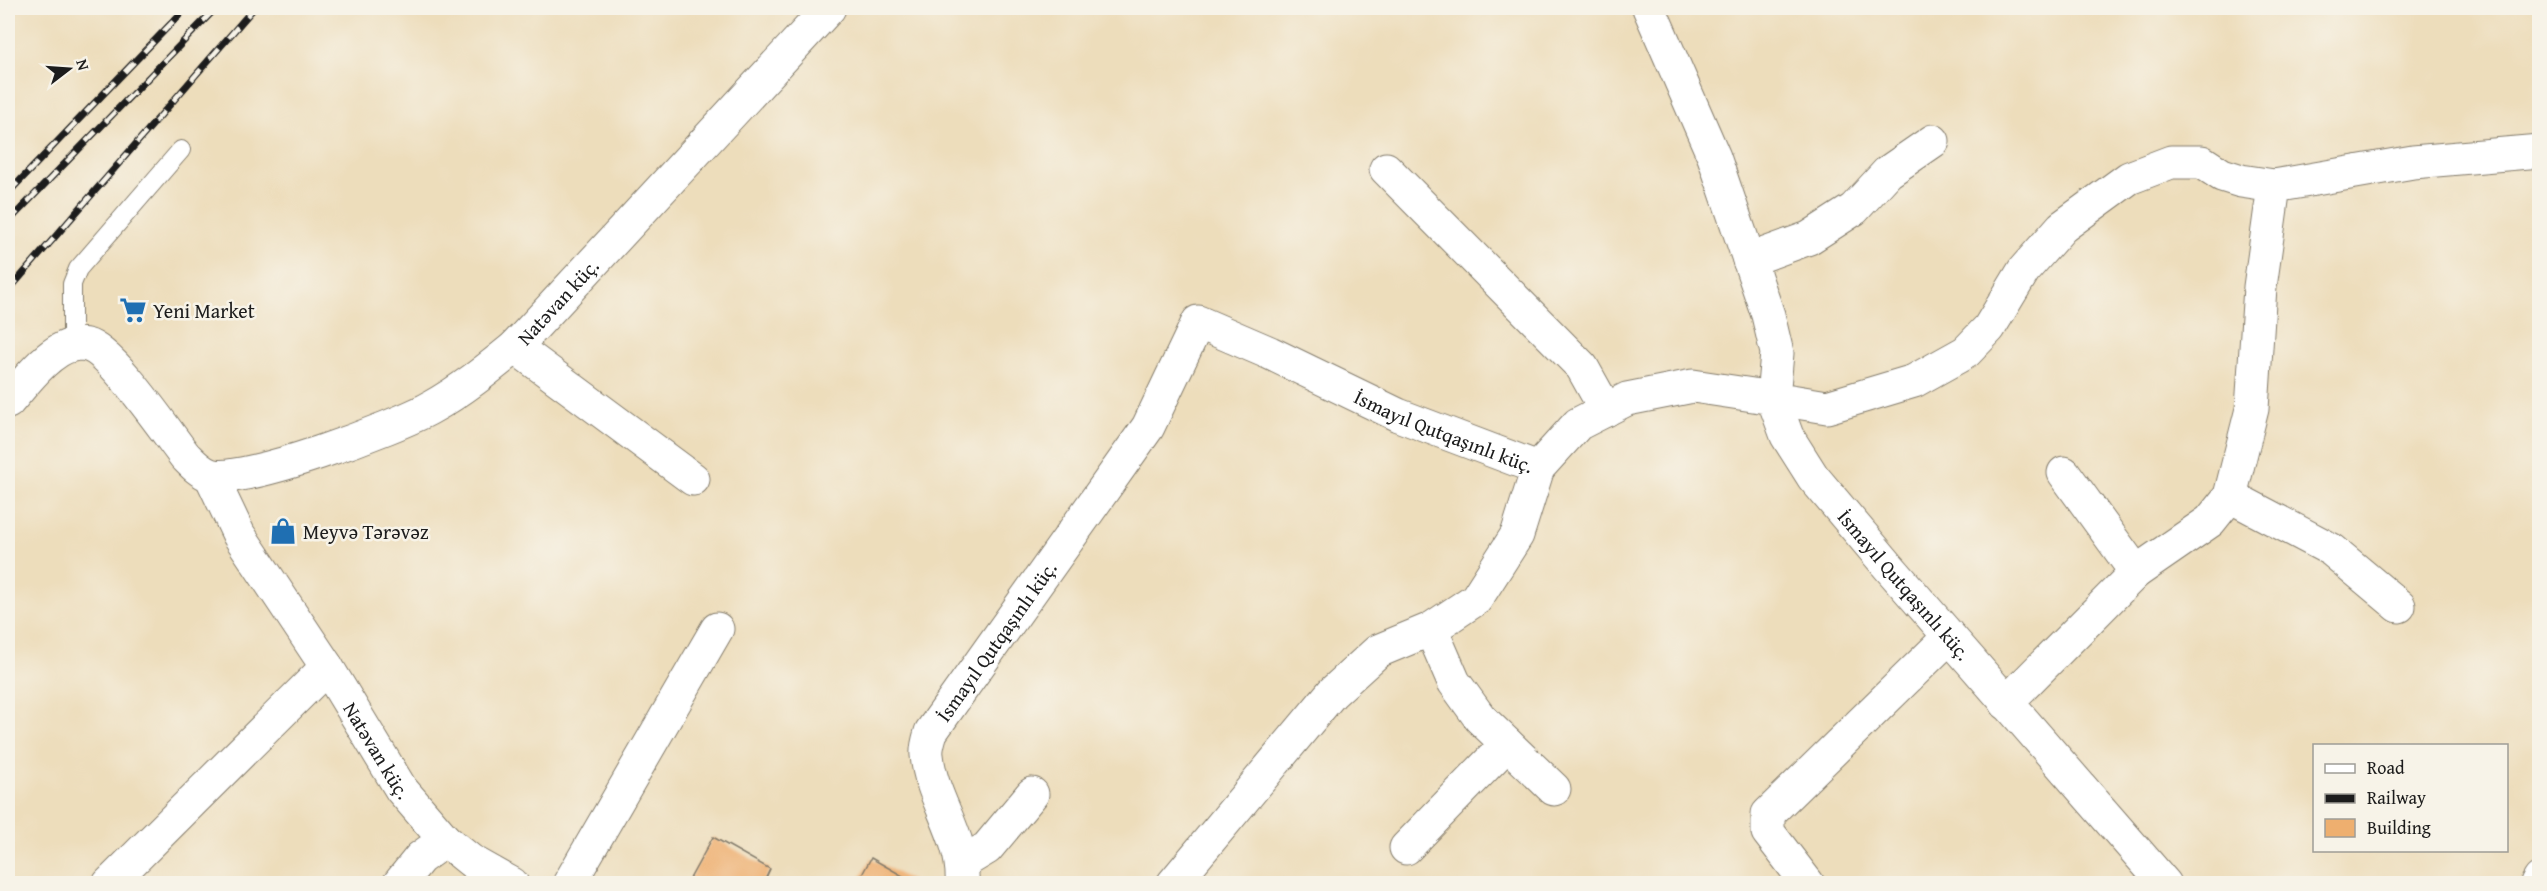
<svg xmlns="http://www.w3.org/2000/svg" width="2547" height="891" font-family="'Gentium Book Plus',serif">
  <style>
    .building { fill: #eeaf6f }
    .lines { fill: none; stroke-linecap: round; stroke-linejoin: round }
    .lane-casing { stroke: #847c6c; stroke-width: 20 }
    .street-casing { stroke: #847c6c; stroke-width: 35 }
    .lane { stroke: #fff; stroke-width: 18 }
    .street { stroke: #fff; stroke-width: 33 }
    .rail-casing { stroke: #1c1c1c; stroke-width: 7 }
    .rail { stroke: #f7f3e8; stroke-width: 4.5; stroke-dasharray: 14; stroke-linecap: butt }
    .labels { text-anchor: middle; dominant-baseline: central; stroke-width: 5; stroke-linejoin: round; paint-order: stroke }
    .street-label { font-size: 20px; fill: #1c1c1c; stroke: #f7f3e8 }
    .poi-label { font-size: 20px; fill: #1c1c1c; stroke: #f7f3e8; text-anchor: start }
  </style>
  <rect width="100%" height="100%" fill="#f7f3e8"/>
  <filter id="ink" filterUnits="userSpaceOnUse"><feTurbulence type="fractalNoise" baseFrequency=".0167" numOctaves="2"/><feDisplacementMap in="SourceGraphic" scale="12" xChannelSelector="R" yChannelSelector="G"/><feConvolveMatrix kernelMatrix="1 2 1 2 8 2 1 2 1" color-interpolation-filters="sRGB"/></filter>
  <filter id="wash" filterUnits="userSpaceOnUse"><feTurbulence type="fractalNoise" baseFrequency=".008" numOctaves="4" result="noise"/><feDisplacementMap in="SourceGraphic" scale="24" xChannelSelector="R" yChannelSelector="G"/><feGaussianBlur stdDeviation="1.35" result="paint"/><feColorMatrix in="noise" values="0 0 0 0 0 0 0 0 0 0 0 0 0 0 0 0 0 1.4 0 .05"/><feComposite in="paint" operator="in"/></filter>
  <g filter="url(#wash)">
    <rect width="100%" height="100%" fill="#edddbb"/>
    <g id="blocks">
      <!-- building -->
      <g class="building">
        <polygon points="713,837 770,869 763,884 687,884"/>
        <polygon points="871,858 917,884 857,884"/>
      </g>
    </g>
  </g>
  <g filter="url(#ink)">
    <use href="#blocks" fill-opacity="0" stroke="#847c6c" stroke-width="1.5"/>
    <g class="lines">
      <defs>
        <polyline id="lane" points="72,345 72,284 78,269 181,150"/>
        <g id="street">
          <polyline points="1649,8 1714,157 1768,315 1777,353 1773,398 1827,407 1914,381 1966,352 1989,328 2024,270 2062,227 2129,178 2171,162 2202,162 2222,175 2241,181 2274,186 2413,162 2540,151"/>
          <polyline points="1386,169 1582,367 1606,410"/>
          <polyline points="1749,260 1809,238 1854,209 1888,172 1933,141"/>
          <polyline points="515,347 693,479"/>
          <path id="s1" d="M8,402C23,385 49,349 73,345C76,344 84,344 87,345C112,351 167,433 185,456C192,463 200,472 210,475C241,486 398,426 430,408C461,391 488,369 515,347L829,8"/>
          <polyline points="2064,473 2136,572"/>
          <path id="s2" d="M211,476L239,535L327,667L401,789L445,840L420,858L399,884"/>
          <polyline points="2230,496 2332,550 2399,606"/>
          <polyline points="1431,629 1454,682 1480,718 1554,789"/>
          <polyline points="2006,703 2136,572 2210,521 2230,496 2252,409 2260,287 2274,186"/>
          <polyline points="445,840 471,861 512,884"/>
          <polyline points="1406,848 1507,744"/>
          <polyline points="962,863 987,848 1032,794"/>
          <polyline points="109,884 327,667"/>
          <polyline points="569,884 717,629"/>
          <path id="s3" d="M962,884C965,837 931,800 927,755C926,748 929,739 931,732L1148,427L1198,322L1270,353L1398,415L1538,468L1578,424L1627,399L1693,386L1773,398L1787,436L1813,477L1889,567L2165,884"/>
          <polyline points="1173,884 1332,693 1378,651 1431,629 1476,599 1517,535 1538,468"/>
          <polyline points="1808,884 1768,832 1768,814 1949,637"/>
          <polyline points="2537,884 2540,879"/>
        </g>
      </defs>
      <!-- lane casing -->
      <use href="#lane" class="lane-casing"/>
      <!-- street casing -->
      <use href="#street" class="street-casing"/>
      <!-- lane -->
      <use href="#lane" class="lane"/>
      <!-- street -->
      <use href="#street" class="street"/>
      <defs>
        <g id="rail">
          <polyline points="8,193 186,8"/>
          <polyline points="8,222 216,8"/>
          <polyline points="8,291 254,8"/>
        </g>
      </defs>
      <!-- rail casing -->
      <use href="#rail" class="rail-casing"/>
      <!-- rail -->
      <use href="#rail" class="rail"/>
    </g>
  </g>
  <!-- icons -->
  <defs>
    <symbol id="supermarket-bare" viewBox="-9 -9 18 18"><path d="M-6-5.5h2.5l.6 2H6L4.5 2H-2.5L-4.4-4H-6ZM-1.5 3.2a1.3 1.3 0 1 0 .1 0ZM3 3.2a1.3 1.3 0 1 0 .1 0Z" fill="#1f6fb2" stroke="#f7f3e8" stroke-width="2.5" paint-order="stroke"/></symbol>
    <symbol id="shop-bare" viewBox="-9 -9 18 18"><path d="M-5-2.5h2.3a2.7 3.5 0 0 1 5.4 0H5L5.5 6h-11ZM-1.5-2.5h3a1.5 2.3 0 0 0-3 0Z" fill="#1f6fb2" stroke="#f7f3e8" stroke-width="2.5" paint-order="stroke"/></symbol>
  </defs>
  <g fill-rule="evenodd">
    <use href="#supermarket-bare" x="114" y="291" width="38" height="38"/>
    <use href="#shop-bare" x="264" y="512" width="38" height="38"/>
  </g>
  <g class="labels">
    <!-- street labels -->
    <g class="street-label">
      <text stroke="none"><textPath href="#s1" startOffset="682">Natəvan küç.</textPath></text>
      <text stroke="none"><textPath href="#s3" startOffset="918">İsmayıl Qutqaşınlı küç.</textPath></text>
      <text stroke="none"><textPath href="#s3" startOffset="1512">İsmayıl Qutqaşınlı küç.</textPath></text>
      <text stroke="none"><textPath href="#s3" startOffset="270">İsmayıl Qutqaşınlı küç.</textPath></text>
      <text stroke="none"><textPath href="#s2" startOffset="321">Natəvan küç.</textPath></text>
    </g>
    <!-- poi labels -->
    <g class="poi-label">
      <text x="153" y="310">Yeni Market</text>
      <text x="303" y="531">Meyvə Tərəvəz</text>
    </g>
  </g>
  <!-- margin -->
  <rect width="2547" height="891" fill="none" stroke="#f7f3e8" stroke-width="30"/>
  <!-- legend -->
  <rect x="2313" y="744" width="195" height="108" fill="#f7f3e8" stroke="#9f9d96" stroke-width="1.5"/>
  <rect x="2325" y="764" width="30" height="9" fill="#ffffff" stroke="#9f9d96" stroke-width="1.5"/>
  <text x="2367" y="774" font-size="18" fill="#1c1c1c">Road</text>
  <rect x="2325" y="794" width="30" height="9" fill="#1c1c1c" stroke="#9f9d96" stroke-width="1.5"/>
  <text x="2367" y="804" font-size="18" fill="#1c1c1c">Railway</text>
  <rect x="2325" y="819" width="30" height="18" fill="#eeaf6f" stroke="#9f9d96" stroke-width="1.5"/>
  <text x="2367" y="834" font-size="18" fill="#1c1c1c">Building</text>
  <!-- north arrow -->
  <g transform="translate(69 69) rotate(73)" stroke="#f7f3e8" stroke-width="4.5" paint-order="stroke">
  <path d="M0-4.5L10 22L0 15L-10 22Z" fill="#1c1c1c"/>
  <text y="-9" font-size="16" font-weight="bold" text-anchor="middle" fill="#1c1c1c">N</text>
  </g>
</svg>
